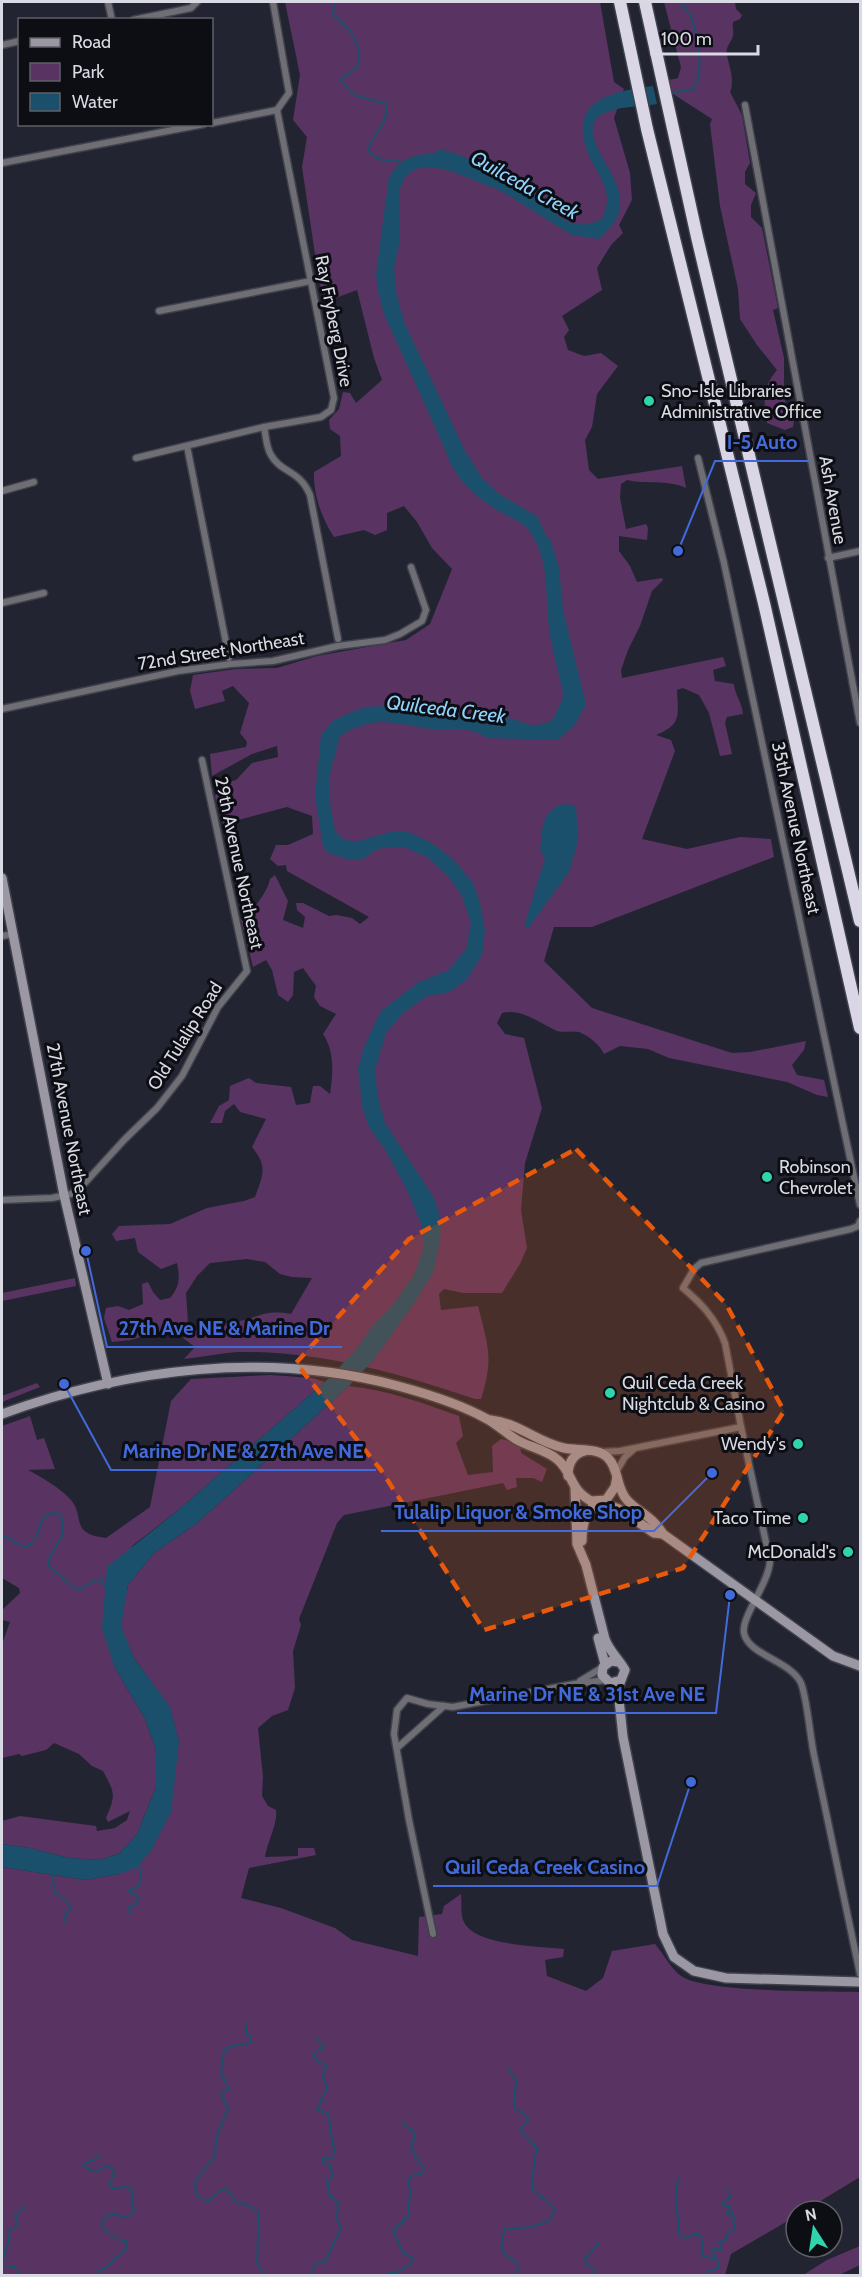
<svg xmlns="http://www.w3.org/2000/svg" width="862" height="2277" font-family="Cabin,sans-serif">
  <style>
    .green { fill: #593462 }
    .water { fill: #1a506c }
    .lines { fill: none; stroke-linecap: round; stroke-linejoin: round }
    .stream { stroke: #1a506c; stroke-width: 2 }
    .street-casing { stroke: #3f424d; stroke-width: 9 }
    .secondary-casing { stroke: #3f424d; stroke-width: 12 }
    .highway-casing { stroke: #3f424d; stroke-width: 15 }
    .street { stroke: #706e75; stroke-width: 6 }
    .secondary { stroke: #9b98a3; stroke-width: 9 }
    .highway { stroke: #dad6e6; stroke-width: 12 }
    .marked { fill: #e8590c; fill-opacity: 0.2; stroke: #e8590c; stroke-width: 4.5; stroke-dasharray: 12 8; stroke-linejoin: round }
    .poi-dot { fill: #2fd4aa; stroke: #0d0e14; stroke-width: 2 }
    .labels { text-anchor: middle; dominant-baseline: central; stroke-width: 6; stroke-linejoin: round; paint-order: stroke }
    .street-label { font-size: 18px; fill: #d9dae3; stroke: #0d0e14 }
    .poi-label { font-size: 18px; fill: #d9dae3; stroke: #0d0e14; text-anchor: start }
    .water-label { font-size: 20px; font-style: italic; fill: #8dd3fb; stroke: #0d0e14 }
    .leader { fill: none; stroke: #436ada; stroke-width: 2 }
    .callout-dot { fill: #436ada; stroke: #0d0e14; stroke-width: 2 }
    .callout-label { font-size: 20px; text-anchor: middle; font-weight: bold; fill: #436ada; stroke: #0d0e14; stroke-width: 6; stroke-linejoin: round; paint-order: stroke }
  </style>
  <rect width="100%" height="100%" fill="#222531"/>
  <!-- green -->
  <g class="green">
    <path d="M285,2H600L614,82L624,89L614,118L630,173L632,200L619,225L623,233L611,245L597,268L602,290L562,316L569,330L564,337L568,350L584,356L601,353L618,366L597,394L592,427L585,440L589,470L598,479L682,466L686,488C667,479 647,485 627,480L621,484L620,498L626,529L646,524L648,528L647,540L619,536V551L630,566L637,582L662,578L663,580L652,591L640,626L628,650L621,670L622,678L723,657L726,666L713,670L715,681L734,684C735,696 742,702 743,714L727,717L725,723L732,754L720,756L709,713L699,695L683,688L677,690C678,716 682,724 656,735L671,740L675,751L642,839L687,849L740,837L771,839L774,857L592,927H554L544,961L592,1008L732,1053L750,1052L806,1041L804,1050L792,1065L797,1075L824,1080L828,1097L817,1095L787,1082L669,1058L648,1049L620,1046L604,1054C600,1045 589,1036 579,1032C572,1030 562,1034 555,1030C537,1022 522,1008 502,1013L497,1023L505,1034L524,1038L542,1108L525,1163L521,1210L527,1248L520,1264L502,1293H463L444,1289L439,1294L441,1310L478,1306C488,1346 494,1358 481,1399H475C397,1373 322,1351 238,1352C220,1353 202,1357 184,1359L195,1347L183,1338C191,1333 199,1327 208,1325C217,1322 227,1324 236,1322C260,1317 265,1309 291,1314L312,1278L292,1277L280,1274L265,1262L247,1259L210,1263L197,1276L186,1293L188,1323L131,1340L112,1342L104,1318L106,1308L118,1306L129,1310L143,1304L142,1284L148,1282L153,1292L160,1300L170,1298C180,1286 180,1278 177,1263L161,1269L138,1252L135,1238L116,1241L112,1234L119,1226L170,1224L207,1208L244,1201L255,1197C263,1175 268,1166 252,1147L266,1119L240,1112L234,1104L225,1111L222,1123H210L219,1106L229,1100L230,1086L249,1078L256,1083L291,1087L296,1105L310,1103L313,1086H320L330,1094C333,1073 335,1052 323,1034L336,1014L320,1006L314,997L316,986L303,968L294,972L293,995L288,1002L278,995L272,970L266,960L253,967L241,920L244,914L252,912C259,899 267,893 270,879L275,875L288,901L283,920L303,928L305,917L297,910L296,903H303L329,916L337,915L352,918L360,924L369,917L287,871L286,865L278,866L270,859L276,845H288L313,834L312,816L287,807L223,824L215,797L218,785L236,780L252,763L278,757L277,746L252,754L212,776L210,754L246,747L247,742L240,733L249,703L233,686L222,691L225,701L195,709L190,691L193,675L236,669L277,668L317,656L406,640L430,624L452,569L432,548L417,522L404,506L387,513V530L375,535L364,530L334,537C322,519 313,494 314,472L341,456L340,436L330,429L329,420L339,409L343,392L350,393L356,403L382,380L374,358L357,290L325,302L319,281L302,167L307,137L293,120L300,75Z"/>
    <path d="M664,2H735L736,9L742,15L740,19L733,22C732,26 734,32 733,36C731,43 725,47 727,55C729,66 735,80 730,92L742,115L750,163L745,172V184L756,193L751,205V217L762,228L778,308L773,310L784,358V398L794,421L793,427L785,430L767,423C764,398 761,390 777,370L757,345L740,319L738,289L720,206L710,124L712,119L656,83L678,78L681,67Z"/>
    <polygon points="75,1278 76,1286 2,1301 2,1293"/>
    <path d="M271,1375L312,1378L325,1382L176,1512L132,1546L114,1666L145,1719L156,1750V1787L137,1834L120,1853L100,1860L69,1858L30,1848L2,1844V1821L20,1816L96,1826L97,1831L115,1828L127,1820L130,1811L108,1822L106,1818C116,1795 115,1793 103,1771L92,1766L79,1754L54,1743L46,1750L22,1756L19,1754L2,1758V1644L10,1622L2,1620V1610L20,1593L19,1588L2,1578V1426L30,1416L37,1440L44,1438L55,1469L28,1470C44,1479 58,1486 71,1500C85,1516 69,1534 106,1538L150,1507L171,1401L191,1379Z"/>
    <polygon points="37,1383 40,1387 2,1402 2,1396"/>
    <path d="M349,1386C387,1390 423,1403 459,1416L463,1436L456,1443L468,1475L493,1472L492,1446L501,1439L520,1444L521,1453L547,1469L542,1482L533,1478H516L517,1487L507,1490L503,1483L344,1515L337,1523L299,1619L301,1625L293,1651L295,1688L288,1710L272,1716L258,1728L263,1777L262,1796L268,1806L276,1810C278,1824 267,1842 265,1857L298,1856V1848H314L316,1855L249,1868L241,1898L281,1908L335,1928L352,1940L418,1956L419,1917L442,1914L444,1906L461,1894C462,1902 460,1914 464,1922C475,1946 540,1946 564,1949L563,1957L545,1960L547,1976L586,1991L603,1978L612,1951L655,1944C663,1953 671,1969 681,1976C705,1993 826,1991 860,1992V2177L804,2211H796V2216L731,2254L725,2275H2V1867L85,1880L119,1874L179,1742L170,1708L134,1658L120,1626L128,1585L154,1553L196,1524Z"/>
    <polygon points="860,2246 860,2265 839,2275 803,2275 827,2260"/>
  </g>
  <!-- water -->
  <g class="water">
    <path d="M653,86L657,104C639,107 618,106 602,114C577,128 609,165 615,181C619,191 622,202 619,213C615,224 606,231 599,239L572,235L501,191L451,171L431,167L415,169L405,177L399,191L400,240L394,268L396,292L404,322L465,451L482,478L499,494L538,517L545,534L551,541L559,568L563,610L586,705L573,727L557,740L487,738C470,726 451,730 432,729C415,727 397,722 380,722C366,723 352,728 340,736L329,777V798L335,831L343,839L355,842L394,831L408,832L432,843L454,860L473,883L480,903L485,931L482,955L467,979L450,992L427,996L403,1013L386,1033L375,1070L378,1098L385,1123L434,1198L441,1222L440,1242L433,1273L413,1305L375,1358L349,1386L196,1524L154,1553L128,1585L121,1626L134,1658L170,1707L179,1742L171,1812L151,1851L136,1868L119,1874L85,1880L2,1867V1844L30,1848L69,1858L100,1860L120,1853L137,1834L156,1787V1750L145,1719L114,1666L102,1628L107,1567L176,1512L325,1382L355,1351L373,1325L392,1306L414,1275L424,1246L422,1226L407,1190L386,1151L369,1127L362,1106L358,1069L364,1047L381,1011L419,982L449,970L466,949L471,923L461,894L447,875L427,857L406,848L391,847L377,849L363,859L351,860L328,853L323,846L315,796L321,735L333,721L349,713L366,707L385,706L488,720L509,718L534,726L552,721L562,701L563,691C557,667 550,642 548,618C546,589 548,559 531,533C523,521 508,517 497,510C473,494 453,477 445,449L384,314L378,291L376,274L389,177C400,159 413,154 433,154L440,149C479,159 512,182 548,203C561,224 581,230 602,219C604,213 607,207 607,201C608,188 598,173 592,162C564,104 604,92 653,86Z"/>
    <polygon points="568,804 576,807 578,841 569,872 527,930 525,923 545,859 540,849 543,824 547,815 558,805"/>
  </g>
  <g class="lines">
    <!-- stream -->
    <g class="stream">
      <path d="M336,2L332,14C349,28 362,41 359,65L341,80C357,102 365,97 387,104C388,124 374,131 368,150C377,161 384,161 397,160L401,164"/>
      <path d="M668,93L694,89C704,70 699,37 691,17C689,12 683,6 680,2"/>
      <path d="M2,1535C11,1539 18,1545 27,1547L35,1540L43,1517L53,1513L61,1514L63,1534L49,1559V1566L73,1587L80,1590L91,1582L101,1579L105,1586"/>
      <polyline points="52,1873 55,1893 65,1899 71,1907 70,1911 66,1912 64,1922"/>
      <polyline points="130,1914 128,1907 136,1905 138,1896 128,1891 139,1886 141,1871 138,1865"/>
      <polyline points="247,2024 246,2034 251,2037 251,2043 235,2045 224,2050 221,2074 229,2088 221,2094 228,2109 216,2137 215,2156 195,2182 196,2195 206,2201 210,2200 220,2191 226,2188 237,2203 247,2204 259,2213 257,2262 264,2276"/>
      <path d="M508,2068L516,2080L514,2107L529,2118L520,2130L538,2149L535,2155L532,2187C539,2197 549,2200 555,2210L549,2221L531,2227L505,2229C499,2247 499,2254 517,2262L518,2270L515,2276"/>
      <path d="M678,2178C677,2185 676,2192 676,2198C675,2211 681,2221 678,2233L684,2238L699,2233L702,2241L703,2256L716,2259L719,2265L717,2269L708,2271L705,2276"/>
      <polyline points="715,2257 712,2251 714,2248 718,2250 722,2249 719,2242 727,2239 727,2234 735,2229 735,2225 732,2222 734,2218 733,2213 726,2215 726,2213 729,2211 730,2206 725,2206 722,2203 730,2198 729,2189"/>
      <polyline points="2,2263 8,2243 8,2232 18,2224 15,2215 25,2207"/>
      <polyline points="2,2265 14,2267 20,2276"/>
      <path d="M97,2276L99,2270C109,2268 109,2264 116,2258C123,2252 127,2252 127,2241L120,2240L104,2230L102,2223L104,2218L114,2213C122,2218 125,2219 133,2214L134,2209L131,2199L133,2194L129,2186L113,2189L109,2183L114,2177L113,2170L107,2165L97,2171L87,2169L84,2164L96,2159L100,2155"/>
      <path d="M312,2276L314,2264L325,2262L341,2228L337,2218L338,2203L329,2194L327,2181L333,2176L330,2165L323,2162L322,2158H332L335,2150C329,2137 332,2125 327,2112L317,2111L327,2087L323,2075L327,2064L319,2063L313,2055L324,2047L316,2038"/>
      <polyline points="385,2276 386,2274 401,2271 412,2263 412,2257 403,2253 393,2231 408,2216 408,2205 411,2190 408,2184 410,2176 421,2174 424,2169 411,2150 415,2133 402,2123"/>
      <polyline points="592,2276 595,2270 587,2264 585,2259 599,2243"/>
    </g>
    <defs>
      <g id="street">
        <polyline points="108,2 112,20"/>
        <polyline points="273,2 289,93 277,110"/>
        <polyline points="133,20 191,8 197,2"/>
        <polyline points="2,45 20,41"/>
        <polyline points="745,105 860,723"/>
        <polyline points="212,123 277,110"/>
        <polyline points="2,163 204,124"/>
        <polyline points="159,311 311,281"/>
        <path d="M264,427C266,436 266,447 271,455C281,473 300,470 310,495L338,639"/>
        <polyline points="187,446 229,658"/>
        <polyline points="136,458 264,427 321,417 331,410 334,398 277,110"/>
        <polyline points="698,458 724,563 860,1205"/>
        <polyline points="2,491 34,482"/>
        <polyline points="828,558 860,551"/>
        <polyline points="2,603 44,593"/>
        <polyline points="2,709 178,671 231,664 273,661 338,646 385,640 400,634 422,621 426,610 411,567"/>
        <polyline points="2,936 14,934"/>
        <polyline points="2,1200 52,1198 71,1194 82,1186 125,1139 157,1108 182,1076 218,1007 247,971 202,760"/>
        <path d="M860,1221L858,1226L851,1229L701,1263L694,1269L683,1288C702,1304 716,1319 725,1343L741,1427L770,1561C769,1583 741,1617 744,1633C748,1655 791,1661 801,1683C807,1698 810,1736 814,1755C830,1828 845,1901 860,1974"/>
        <polyline points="602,1452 620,1451 741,1427"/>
        <polyline points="616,1472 625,1457 634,1449"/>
        <polyline points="580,1681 603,1667"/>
        <polyline points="397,1748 444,1706"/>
        <polyline points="433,1934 409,1820 394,1734 397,1710 407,1698 428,1704 453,1707 574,1684 605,1680"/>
      </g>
      <g id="secondary">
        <polyline points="2,878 64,1195 108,1384"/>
        <path d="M2,1414C128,1368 267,1351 398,1386C428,1394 460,1404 487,1419C498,1425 507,1434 517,1440C529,1447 547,1450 558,1460C573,1473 569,1489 591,1501L606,1500L615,1487L617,1477"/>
        <path d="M491,1420C521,1424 536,1442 564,1448C577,1451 598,1447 608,1458C619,1469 616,1488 627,1500C639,1513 651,1515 663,1534L833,1656L860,1666"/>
        <path d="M568,1476C568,1463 573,1454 585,1451"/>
        <path d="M575,1488L577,1544L586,1565L605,1639C609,1651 619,1659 625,1670L621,1680L610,1683L602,1675L603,1667L611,1661L618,1662"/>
        <polyline points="600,1502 619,1509 654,1533 663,1534"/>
        <path d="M582,1541C582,1525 585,1513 597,1502"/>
        <polyline points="598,1638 605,1664"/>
        <polyline points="621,1680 618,1690 623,1737 663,1934 674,1957 694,1971 726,1978 860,1982"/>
      </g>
      <g id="highway">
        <polyline points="620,2 647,129 764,603 860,1028"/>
        <polyline points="645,2 697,237 860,921"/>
      </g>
    </defs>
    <!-- street casing -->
    <use href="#street" class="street-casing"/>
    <!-- secondary casing -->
    <use href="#secondary" class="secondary-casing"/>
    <!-- highway casing -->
    <use href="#highway" class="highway-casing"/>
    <!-- street -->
    <use href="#street" class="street"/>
    <!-- secondary -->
    <use href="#secondary" class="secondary"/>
    <!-- highway -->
    <use href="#highway" class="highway"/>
  </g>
  <!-- marked area -->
  <path class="marked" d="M576,1149L726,1304L784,1411L683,1568L484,1630L381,1470L296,1363L409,1239Z"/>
  <!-- markers -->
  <g class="poi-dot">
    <circle cx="649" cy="401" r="6"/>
    <circle cx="767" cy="1177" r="6"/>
    <circle cx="610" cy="1393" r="6"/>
    <circle cx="798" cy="1444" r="6"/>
    <circle cx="803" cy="1518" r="6"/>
    <circle cx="848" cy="1552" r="6"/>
  </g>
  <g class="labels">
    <!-- street labels -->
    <g class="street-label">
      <text transform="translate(334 321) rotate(79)">Ray Fryberg Drive</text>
      <text transform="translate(833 500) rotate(80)">Ash Avenue</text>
      <text transform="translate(221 651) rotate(-9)">72nd Street Northeast</text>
      <text transform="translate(796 828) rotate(78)">35th Avenue Northeast</text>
      <text transform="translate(239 863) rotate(78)">29th Avenue Northeast</text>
      <text transform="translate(185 1036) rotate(-58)">Old Tulalip Road</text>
      <text transform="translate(69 1129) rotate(79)">27th Avenue Northeast</text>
    </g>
    <!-- poi labels -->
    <g class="poi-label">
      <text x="661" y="391">Sno-Isle Libraries<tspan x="661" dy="21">Administrative Office</tspan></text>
      <text x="779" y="1167">Robinson<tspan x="779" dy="21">Chevrolet</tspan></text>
      <text x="622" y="1383">Quil Ceda Creek<tspan x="622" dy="21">Nightclub &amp; Casino</tspan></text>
      <text x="786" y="1444" text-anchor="end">Wendy's</text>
      <text x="791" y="1518" text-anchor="end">Taco Time</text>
      <text x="836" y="1552" text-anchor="end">McDonald's</text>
    </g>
    <!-- water labels -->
    <g class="water-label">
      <text transform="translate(525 185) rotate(29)">Quilceda Creek</text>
      <text transform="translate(446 709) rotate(7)">Quilceda Creek</text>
    </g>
  </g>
  <!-- callouts -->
  <path class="leader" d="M678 551L715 461H810M86 1251L107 1347H342M64 1384L111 1470H376M712 1473L654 1531H381M730 1595L716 1713H457M691 1782L657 1886H433"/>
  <g class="callout-dot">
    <circle cx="678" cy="551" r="6"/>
    <circle cx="86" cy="1251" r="6"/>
    <circle cx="64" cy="1384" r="6"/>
    <circle cx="712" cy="1473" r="6"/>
    <circle cx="730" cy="1595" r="6"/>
    <circle cx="691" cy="1782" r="6"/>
  </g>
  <g class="callout-label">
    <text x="762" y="449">I-5 Auto</text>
    <text x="224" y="1335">27th Ave NE &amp; Marine Dr</text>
    <text x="243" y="1458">Marine Dr NE &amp; 27th Ave NE</text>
    <text x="518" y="1519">Tulalip Liquor &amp; Smoke Shop</text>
    <text x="587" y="1701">Marine Dr NE &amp; 31st Ave NE</text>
    <text x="545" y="1874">Quil Ceda Creek Casino</text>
  </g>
  <!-- border -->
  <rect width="862" height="2277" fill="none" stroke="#d9dae3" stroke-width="6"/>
  <!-- legend -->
  <rect x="18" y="18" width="195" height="108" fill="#0d0e14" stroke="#5f6067" stroke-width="1.5"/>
  <rect x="30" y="38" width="30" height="9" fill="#9b98a3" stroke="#5f6067" stroke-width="1.5"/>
  <text x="72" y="48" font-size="18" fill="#d9dae3">Road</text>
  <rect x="30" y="63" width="30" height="18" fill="#593462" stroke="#5f6067" stroke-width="1.5"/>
  <text x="72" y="78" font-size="18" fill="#d9dae3">Park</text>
  <rect x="30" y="93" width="30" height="18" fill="#1a506c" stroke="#5f6067" stroke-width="1.5"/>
  <text x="72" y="108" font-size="18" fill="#d9dae3">Water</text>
  <!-- north arrow -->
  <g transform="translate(814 2229) rotate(348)"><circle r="28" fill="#0d0e14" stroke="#5f6067" stroke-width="1.5"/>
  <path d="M0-4.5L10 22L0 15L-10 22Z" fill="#2fd4aa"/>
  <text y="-9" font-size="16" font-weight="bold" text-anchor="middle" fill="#d9dae3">N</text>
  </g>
  <!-- scale -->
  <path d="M652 45v9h106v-9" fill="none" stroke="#d9dae3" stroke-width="3"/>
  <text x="661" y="45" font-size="18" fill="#d9dae3" stroke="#0d0e14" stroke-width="4.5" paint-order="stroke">100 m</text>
</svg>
